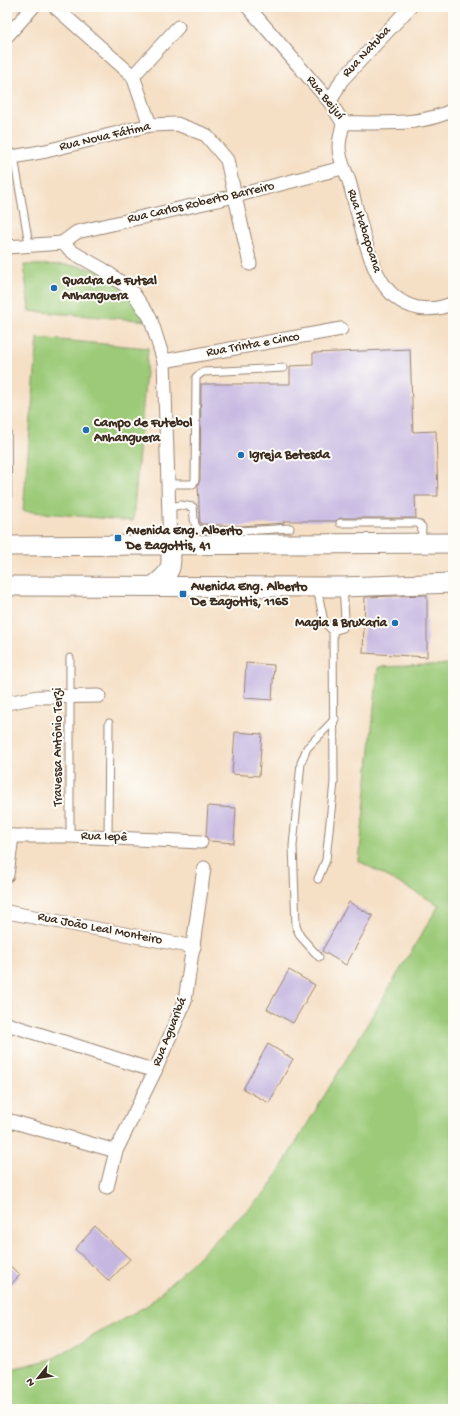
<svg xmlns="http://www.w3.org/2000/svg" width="460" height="1416" font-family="'Gochi Hand',sans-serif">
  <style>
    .green { fill: #9cca78; stroke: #6c7a4b }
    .building { fill: #c6b7e1 }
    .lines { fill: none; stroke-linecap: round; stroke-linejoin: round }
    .service-casing { stroke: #988472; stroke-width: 9 }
    .minor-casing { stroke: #988472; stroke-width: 15 }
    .secondary-casing { stroke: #988472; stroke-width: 21 }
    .service { stroke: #fff; stroke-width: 7 }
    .minor { stroke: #fff; stroke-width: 13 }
    .secondary { stroke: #fff; stroke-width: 19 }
    .poi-dot { fill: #1f6fb2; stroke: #fdfcf7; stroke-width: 1.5 }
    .labels { text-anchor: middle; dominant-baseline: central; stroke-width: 4; stroke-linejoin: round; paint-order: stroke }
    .street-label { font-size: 13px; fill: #3b2a1e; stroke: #fdfcf7 }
    .poi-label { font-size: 13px; font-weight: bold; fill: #3b2a1e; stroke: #fdfcf7; text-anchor: start }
  </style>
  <rect width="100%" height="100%" fill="#fdfcf7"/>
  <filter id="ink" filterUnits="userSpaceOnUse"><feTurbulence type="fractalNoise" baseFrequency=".025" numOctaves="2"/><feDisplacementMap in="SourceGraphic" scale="8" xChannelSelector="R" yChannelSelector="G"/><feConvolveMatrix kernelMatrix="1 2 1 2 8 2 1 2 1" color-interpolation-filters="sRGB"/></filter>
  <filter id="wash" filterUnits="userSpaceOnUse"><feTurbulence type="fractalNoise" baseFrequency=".012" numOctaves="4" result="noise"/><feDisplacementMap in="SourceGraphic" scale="16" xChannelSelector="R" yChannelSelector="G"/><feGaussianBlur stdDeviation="0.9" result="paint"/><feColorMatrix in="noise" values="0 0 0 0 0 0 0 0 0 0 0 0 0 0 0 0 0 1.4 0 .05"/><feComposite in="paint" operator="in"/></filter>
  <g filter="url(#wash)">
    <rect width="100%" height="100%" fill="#f5dfc5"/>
    <!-- green -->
    <g class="green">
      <path d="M24,265C59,265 93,260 120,286C131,296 140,310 150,321L29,311Z"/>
      <polygon points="38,338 148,348 133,521 23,511"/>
      <polygon points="453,664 453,1409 7,1409 7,1370 52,1359 148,1305 267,1191 439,905 359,861 378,667"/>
    </g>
    <g id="blocks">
      <!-- building -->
      <g class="building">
        <polygon points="410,349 413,432 436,431 438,496 415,496 416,518 340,518 336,521 284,521 284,523 241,526 200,524 198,485 200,480 201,384 290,384 290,366 313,365 313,353"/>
        <polygon points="427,595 427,657 363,653 365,597"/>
        <polygon points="246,663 274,665 272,700 244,698"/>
        <polygon points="235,732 262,734 259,776 232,774"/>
        <polygon points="208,806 236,808 234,843 209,841 206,836"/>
        <polygon points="349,902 373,916 346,965 322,951"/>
        <polygon points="289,970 315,985 293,1023 267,1009"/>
        <polygon points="268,1044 293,1059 269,1103 243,1089"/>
        <polygon points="95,1227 130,1259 109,1281 75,1249"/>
        <polygon points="7,1263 20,1275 7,1289"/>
      </g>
    </g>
  </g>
  <g filter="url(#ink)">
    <use href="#blocks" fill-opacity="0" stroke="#988472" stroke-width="1"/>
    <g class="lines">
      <defs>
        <g id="service">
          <polyline points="14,157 29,244"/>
          <polyline points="7,405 8,546"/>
          <polyline points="168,484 193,484 195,480 196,377 203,372 284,368"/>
          <path d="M169,507L181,505L193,507C194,512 193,524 197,528C205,534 276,529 290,528"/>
          <polyline points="340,523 416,523 419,524 422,527 421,543"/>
          <polyline points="317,588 324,622 333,631 343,628 345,618 343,587"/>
          <polyline points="70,836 70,658"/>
          <polyline points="108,837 109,723"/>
          <polyline points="318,879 326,860 334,782 333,631"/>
          <polyline points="319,957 300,936 296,926 293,846 301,763 307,748 335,719"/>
        </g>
        <g id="minor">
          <polyline points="55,7 133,76 150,125"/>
          <polyline points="248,7 330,102 343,123"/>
          <polyline points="7,36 33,7"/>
          <polyline points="133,76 178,27"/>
          <polyline points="330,102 341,81 410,7"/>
          <path d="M343,123C342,130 339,139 339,147C339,159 345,170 349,181C352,191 354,201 357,211C367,246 375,299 418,308C431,310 441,309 453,303"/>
          <path d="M343,123C381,122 418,127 453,110"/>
          <polyline points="7,158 46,151 150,125 177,124 206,135 227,160 250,264"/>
          <polyline points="62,243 77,232 235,196 342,168"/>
          <polyline points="7,247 62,243 74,253 104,270 130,289 150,317 164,361 170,546"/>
          <polyline points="164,361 341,329"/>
          <polyline points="7,703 38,697 99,696"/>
          <polyline points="7,836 70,836 201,842"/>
          <polyline points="7,875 12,836"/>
          <polyline points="7,912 194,947"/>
          <polyline points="7,1024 155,1071"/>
          <polyline points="7,1120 116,1151"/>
          <polyline points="107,1187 116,1151 155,1071 185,1001 204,868"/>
        </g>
        <g id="secondary">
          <polyline points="7,546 453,543"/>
          <polyline points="7,586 343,587 453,583"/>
          <path d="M153,586C171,573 173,568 170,546"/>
        </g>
      </defs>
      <!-- service casing -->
      <use href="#service" class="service-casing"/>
      <!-- minor casing -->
      <use href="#minor" class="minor-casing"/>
      <!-- secondary casing -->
      <use href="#secondary" class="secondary-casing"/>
      <!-- service -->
      <use href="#service" class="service"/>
      <!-- minor -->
      <use href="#minor" class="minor"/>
      <!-- secondary -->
      <use href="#secondary" class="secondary"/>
    </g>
  </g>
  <!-- markers -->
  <g class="poi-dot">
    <circle cx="54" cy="288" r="4"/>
    <circle cx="86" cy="430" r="4"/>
    <circle cx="241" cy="455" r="4"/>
    <rect x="114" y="534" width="8" height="8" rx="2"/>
    <rect x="179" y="590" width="8" height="8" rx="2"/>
    <circle cx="395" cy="623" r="4"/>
  </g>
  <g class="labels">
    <!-- street labels -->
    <g class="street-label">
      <text transform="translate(367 52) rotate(-47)">Rua Natuba</text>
      <text transform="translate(325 98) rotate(51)">Rua Beijuí</text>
      <text transform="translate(105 137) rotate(-13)">Rua Nova Fátima</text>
      <text transform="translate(201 203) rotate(-13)">Rua Carlos Roberto Barreiro</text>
      <text transform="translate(364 231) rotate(72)">Rua Itabapoana</text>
      <text transform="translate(253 345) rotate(-10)">Rua Trinta e Cinco</text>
      <text transform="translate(58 747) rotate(-90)">Travessa Antônio Terzi</text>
      <text transform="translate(104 837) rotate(2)">Rua Iepê</text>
      <text transform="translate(100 929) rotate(11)">Rua João Leal Monteiro</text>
      <text transform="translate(170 1032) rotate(-68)">Rua Aguaribá</text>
    </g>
    <!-- poi labels -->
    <g class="poi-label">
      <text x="62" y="281">Quadra de Futsal<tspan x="62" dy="15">Anhanguera</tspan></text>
      <text x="94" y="423">Campo de Futebol<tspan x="94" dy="15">Anhanguera</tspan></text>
      <text x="249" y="455">Igreja Betesda</text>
      <text x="126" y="531">Avenida Eng. Alberto<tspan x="126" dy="15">De Zagottis, 41</tspan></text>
      <text x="191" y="587">Avenida Eng. Alberto<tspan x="191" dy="15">De Zagottis, 1165</tspan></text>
      <text x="387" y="623" text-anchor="end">Magia &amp; Bruxaria</text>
    </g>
  </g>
  <!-- margin -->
  <rect width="460" height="1416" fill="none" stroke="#fdfcf7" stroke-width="24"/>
  <!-- north arrow -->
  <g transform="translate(38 1378) rotate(240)" stroke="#fdfcf7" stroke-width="3" paint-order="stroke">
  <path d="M0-3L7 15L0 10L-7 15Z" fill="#3b2a1e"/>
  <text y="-6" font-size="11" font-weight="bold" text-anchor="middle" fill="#3b2a1e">N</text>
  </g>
</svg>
